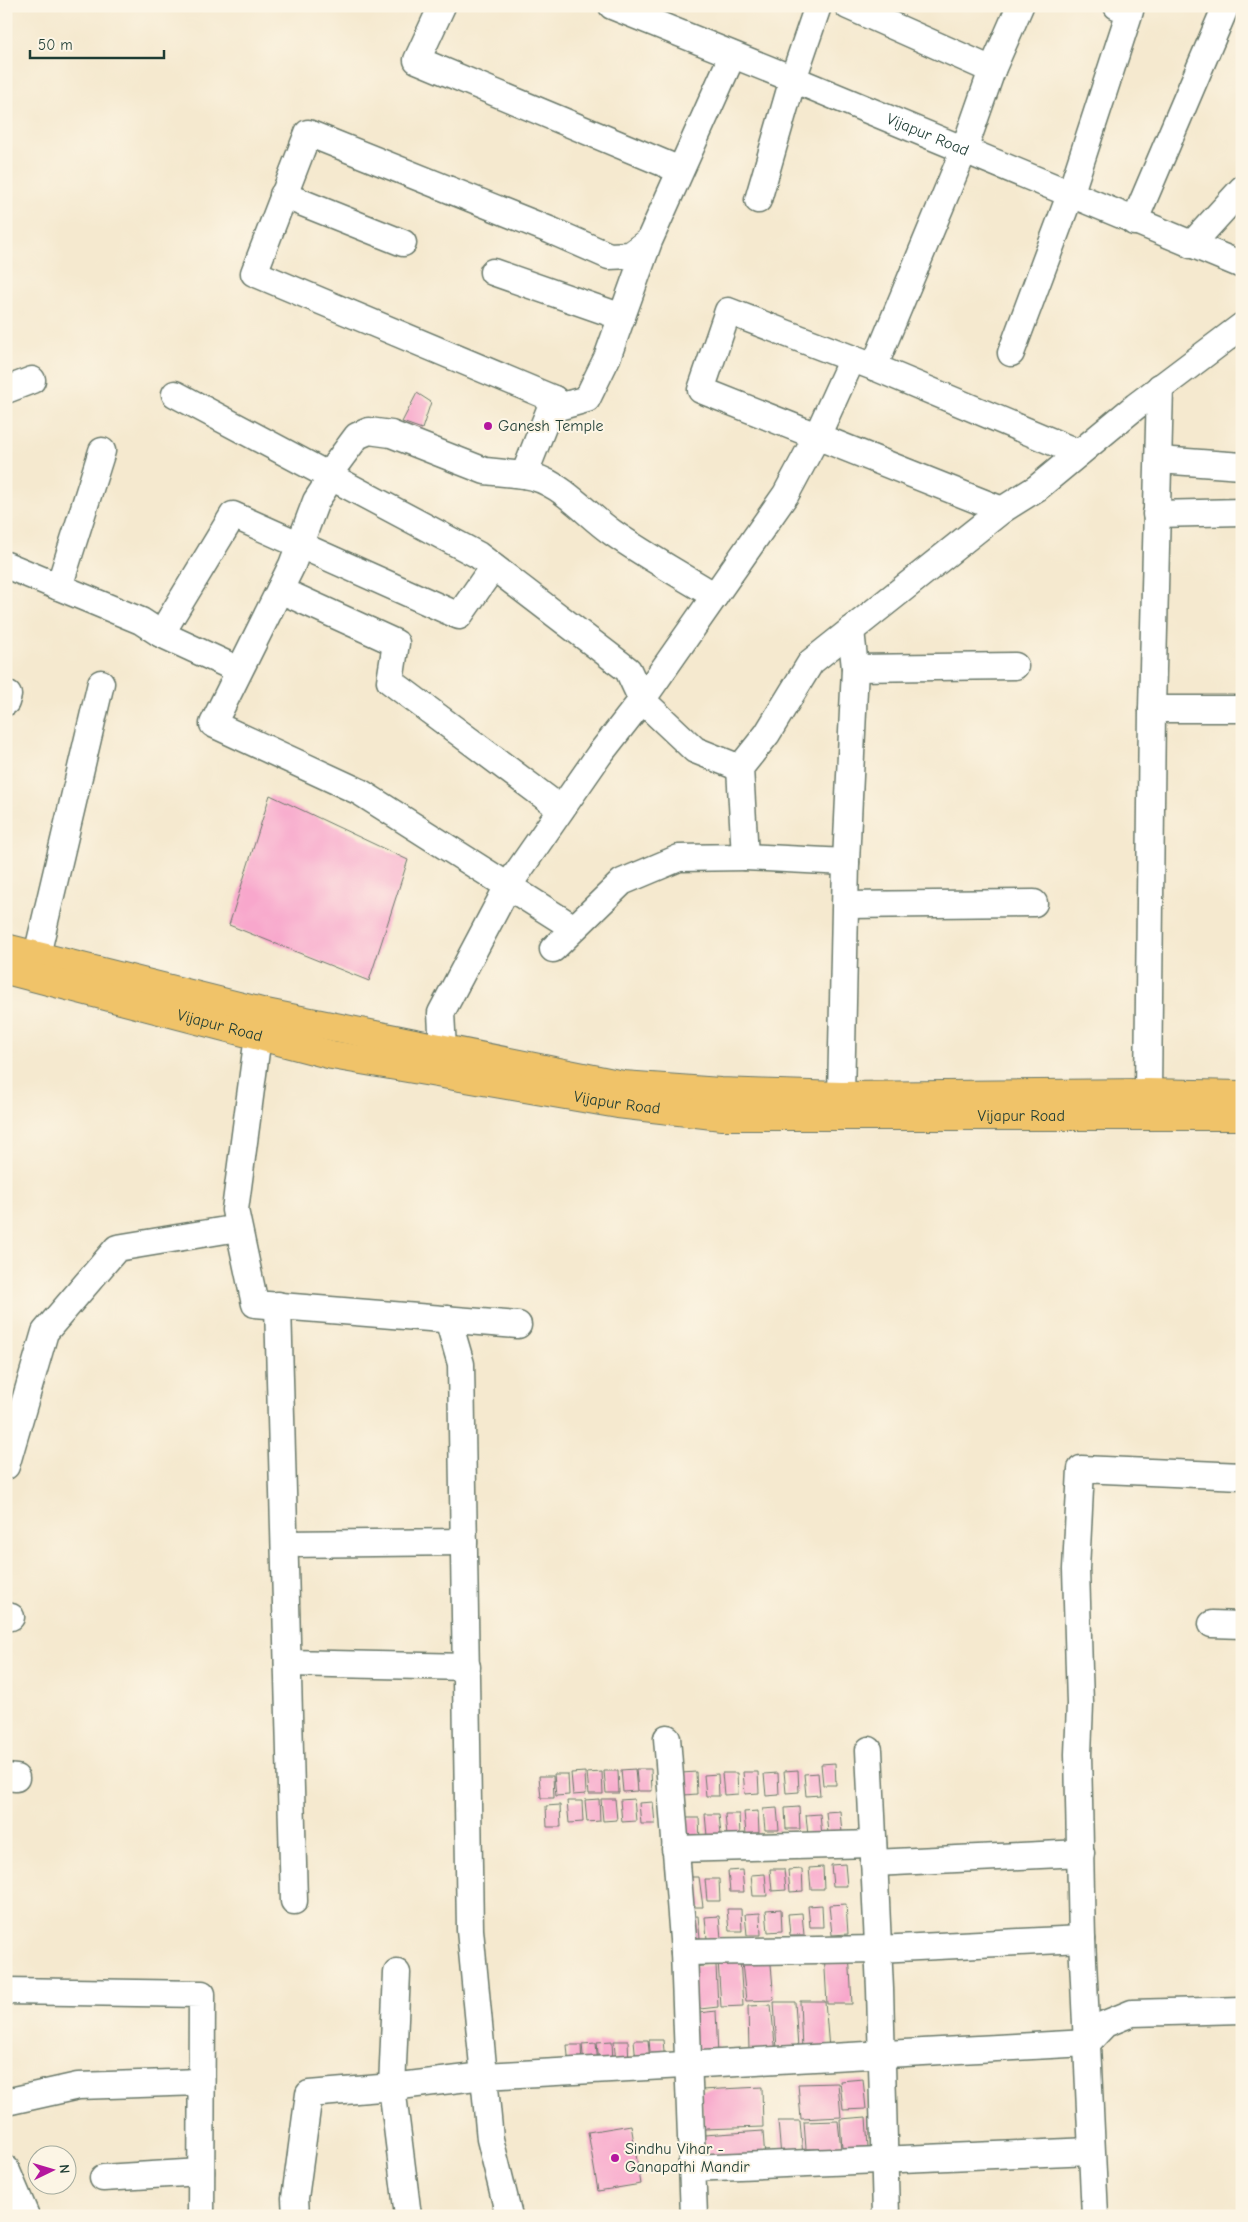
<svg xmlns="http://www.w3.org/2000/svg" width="1248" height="2222" font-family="'Comic Neue',sans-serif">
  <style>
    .building { fill: #f8a7cc }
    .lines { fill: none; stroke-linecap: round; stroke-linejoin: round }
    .minor-casing { stroke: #6a796a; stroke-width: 29 }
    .major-casing { stroke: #6a796a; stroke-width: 30 }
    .minor { stroke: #fff; stroke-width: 26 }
    .major { stroke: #f0c369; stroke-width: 28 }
    .poi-dot { fill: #b5179e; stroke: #fcf5e5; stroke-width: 2 }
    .labels { text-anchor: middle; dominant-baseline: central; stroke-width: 4; stroke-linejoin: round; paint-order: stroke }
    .street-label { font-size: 16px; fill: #1f3d34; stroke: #fcf5e5 }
    .poi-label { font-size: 16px; fill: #1f3d34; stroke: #fcf5e5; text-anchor: start }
  </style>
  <rect width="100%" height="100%" fill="#fcf5e5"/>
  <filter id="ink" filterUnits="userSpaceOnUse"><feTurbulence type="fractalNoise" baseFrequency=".02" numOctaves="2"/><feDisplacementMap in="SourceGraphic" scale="10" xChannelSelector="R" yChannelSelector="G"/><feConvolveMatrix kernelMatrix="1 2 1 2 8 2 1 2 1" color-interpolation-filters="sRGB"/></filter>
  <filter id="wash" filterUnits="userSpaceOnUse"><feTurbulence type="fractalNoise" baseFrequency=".0096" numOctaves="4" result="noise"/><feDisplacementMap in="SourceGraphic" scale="20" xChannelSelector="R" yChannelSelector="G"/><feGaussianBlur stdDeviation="1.12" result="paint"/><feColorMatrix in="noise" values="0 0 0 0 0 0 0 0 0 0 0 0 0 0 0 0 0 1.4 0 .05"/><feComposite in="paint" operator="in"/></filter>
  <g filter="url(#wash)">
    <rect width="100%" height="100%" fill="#f5e9cf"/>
    <g id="blocks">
      <!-- building -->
      <g class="building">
        <polygon points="417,393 431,402 422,429 402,422"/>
        <polygon points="270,795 408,860 369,981 229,925"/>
        <polygon points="835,1763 836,1785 823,1785 821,1764"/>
        <polygon points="635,1769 637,1791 623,1792 621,1770"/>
        <polygon points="636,1769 651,1769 652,1791 638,1791"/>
        <polygon points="798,1770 799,1792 786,1793 784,1771"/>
        <polygon points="604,1771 618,1771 619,1793 606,1793"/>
        <polygon points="585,1772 586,1794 573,1795 571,1773"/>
        <polygon points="602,1772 603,1794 589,1794 587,1773"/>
        <polygon points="696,1772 697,1794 684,1795 682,1773"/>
        <polygon points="743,1772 758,1772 759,1793 745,1794"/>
        <polygon points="722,1773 737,1773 738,1794 724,1795"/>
        <polygon points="778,1773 779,1795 766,1796 764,1774"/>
        <polygon points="818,1773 820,1795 806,1796 804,1774"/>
        <polygon points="554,1774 568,1774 569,1795 556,1796"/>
        <polygon points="718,1774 719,1796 706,1796 704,1775"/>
        <polygon points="539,1776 553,1776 554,1798 541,1798"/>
        <polygon points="599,1799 600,1821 587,1822 585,1800"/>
        <polygon points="601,1799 615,1799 617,1820 603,1821"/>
        <polygon points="634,1799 636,1821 622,1822 620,1800"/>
        <polygon points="567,1801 582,1801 583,1822 569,1823"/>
        <polygon points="653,1802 655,1824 641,1824 639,1803"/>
        <polygon points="560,1805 561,1827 547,1827 546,1806"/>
        <polygon points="799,1807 800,1829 786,1829 785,1808"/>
        <polygon points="777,1808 779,1830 765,1830 763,1809"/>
        <polygon points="758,1811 759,1833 746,1834 744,1812"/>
        <polygon points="840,1811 842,1833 828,1833 826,1812"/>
        <polygon points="705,1814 719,1814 721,1835 707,1836"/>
        <polygon points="725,1814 739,1814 740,1835 727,1836"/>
        <polygon points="820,1814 822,1836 808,1836 806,1815"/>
        <polygon points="684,1818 699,1818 700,1840 686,1840"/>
        <polygon points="845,1864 847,1886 833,1886 831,1865"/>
        <polygon points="823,1867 824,1889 811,1889 809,1868"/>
        <polygon points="770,1869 784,1869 786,1890 772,1891"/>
        <polygon points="802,1869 803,1891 790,1892 788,1870"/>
        <polygon points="742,1870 744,1892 730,1892 728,1871"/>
        <polygon points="765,1874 767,1896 753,1896 751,1875"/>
        <polygon points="684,1877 699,1877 703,1907 686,1907"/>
        <polygon points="705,1879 719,1879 720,1901 707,1901"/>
        <polygon points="846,1904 848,1934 832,1935 829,1905"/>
        <polygon points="822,1905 823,1927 810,1927 808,1906"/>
        <polygon points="727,1909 741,1909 742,1931 729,1931"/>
        <polygon points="781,1909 782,1931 768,1932 766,1910"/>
        <polygon points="760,1913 761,1935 747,1935 745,1914"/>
        <polygon points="802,1913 804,1935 790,1935 788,1914"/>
        <polygon points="698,1916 700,1938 686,1938 684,1917"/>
        <polygon points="719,1916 721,1938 707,1939 705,1917"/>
        <polygon points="849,1952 852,2004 827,2004 824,1953"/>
        <polygon points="741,1953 770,1953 774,2000 746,2001"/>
        <polygon points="740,1959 743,2006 721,2007 718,1960"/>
        <polygon points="716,1965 718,2007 691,2010 689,1967"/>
        <polygon points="800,2001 825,2001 829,2049 802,2050"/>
        <polygon points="774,2002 795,2002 798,2049 777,2049"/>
        <polygon points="771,2005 776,2054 749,2052 748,2006"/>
        <polygon points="716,2011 718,2055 692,2058 690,2014"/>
        <polygon points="634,2040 648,2040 650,2061 636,2062"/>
        <polygon points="649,2040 663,2040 665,2062 651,2062"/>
        <polygon points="612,2041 613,2063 599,2064 597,2042"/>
        <polygon points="614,2041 628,2041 629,2063 616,2063"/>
        <polygon points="596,2043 598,2065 584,2065 582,2044"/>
        <polygon points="567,2045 581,2045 582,2067 569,2067"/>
        <polygon points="863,2079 866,2109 843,2110 840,2081"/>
        <polygon points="838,2083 841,2117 801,2119 798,2084"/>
        <polygon points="762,2087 763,2127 704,2129 701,2090"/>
        <polygon points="866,2117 868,2147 842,2148 840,2119"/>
        <polygon points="778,2121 800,2121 803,2156 781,2157"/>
        <polygon points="838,2121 841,2149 806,2149 804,2122"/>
        <polygon points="631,2125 641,2184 598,2191 588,2132"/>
        <polygon points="763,2131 765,2159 706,2163 704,2135"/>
      </g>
    </g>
  </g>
  <g filter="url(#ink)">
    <use href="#blocks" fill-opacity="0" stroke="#6a796a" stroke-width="1"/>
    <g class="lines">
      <defs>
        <g id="minor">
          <polyline points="442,6 417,60 680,170"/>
          <path id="s1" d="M612,6L793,79L1242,265"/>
          <polyline points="848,6 992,70"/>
          <polyline points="283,195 403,243"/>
          <polyline points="758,200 793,79 818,6"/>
          <polyline points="1134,222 1226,6"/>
          <polyline points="649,241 607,358 587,399 562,406 554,399 254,273 308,133 552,231 609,256 630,255 649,241 732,56"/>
          <polyline points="1191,245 1242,189"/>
          <polyline points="493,272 622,317"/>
          <polyline points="1011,353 1070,195 1130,11 1117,6"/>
          <polyline points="874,367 964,150 992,70 1020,6"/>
          <polyline points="6,390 32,380"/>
          <polyline points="175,394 478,555 628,670 642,700 695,750 740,768"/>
          <polyline points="554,399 524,475 485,471 391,434 369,431 357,436 334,467 331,478 316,501 292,565 213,724 360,792 574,928"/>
          <polyline points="1159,460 1242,466"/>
          <path d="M524,475C559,479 585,514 613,533C646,556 681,575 715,596"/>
          <polyline points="1002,510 701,390 728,311 874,367 1079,453"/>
          <polyline points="1156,514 1242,512"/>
          <polyline points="6,565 141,621 161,634 233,515 459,616 493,567"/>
          <polyline points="59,587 102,451"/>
          <polyline points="280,590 396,643 390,681 561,809"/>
          <polyline points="161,634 239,670"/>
          <polyline points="855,668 1015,666"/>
          <polyline points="6,702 8,695"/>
          <polyline points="1152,709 1242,709"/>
          <polyline points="745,857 846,862"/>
          <polyline points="846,905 1034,903"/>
          <polyline points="553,949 622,882 679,858 745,857 740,768 767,734 811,662 1002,510 1037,488 1136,406 1242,326"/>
          <polyline points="37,955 101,683"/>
          <polyline points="258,1036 235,1210 255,1304 518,1325"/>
          <polyline points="443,1049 441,1013 508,886 599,755 642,700 786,494 817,436 852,359"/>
          <polyline points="1148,1093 1152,709 1160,387"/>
          <polyline points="841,1096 846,862 855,668 851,630"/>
          <polyline points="278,1305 294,1901"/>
          <polyline points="448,1319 461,1364 470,1930 490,2139 509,2216"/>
          <polyline points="6,1466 45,1332 117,1248 238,1228"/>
          <polyline points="285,1544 464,1542"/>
          <polyline points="6,1616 11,1617"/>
          <polyline points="1212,1624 1242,1625"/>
          <polyline points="288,1663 467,1667"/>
          <polyline points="667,1738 684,1952 694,2216"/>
          <polyline points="869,1750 880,1989 886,2216"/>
          <polyline points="6,1777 16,1778"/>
          <polyline points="675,1849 873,1844"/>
          <polyline points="874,1863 1081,1853"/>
          <polyline points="684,1952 878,1949 1082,1939"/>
          <polyline points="397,1973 392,2087 408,2216"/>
          <polyline points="6,1991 202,1994 201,2216"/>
          <polyline points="6,2102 78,2086 201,2082"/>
          <polyline points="691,2168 1091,2151"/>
          <polyline points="6,2169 26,2216"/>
          <polyline points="103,2178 201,2172"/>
          <polyline points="296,2216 295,2198 309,2094 392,2087 484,2076 1087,2043 1105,2024 1132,2013 1242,2010"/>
          <polyline points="1095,2216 1082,1939 1078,1754 1080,1704 1076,1569 1081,1469 1242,1476"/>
        </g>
        <g id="major">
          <polyline points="6,948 266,1013 623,1085 720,1092 841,1096 1148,1093 1242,1095"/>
          <path id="s2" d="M6,970L332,1055L618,1104L722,1116H1242"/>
        </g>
      </defs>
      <!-- minor casing -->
      <use href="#minor" class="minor-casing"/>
      <!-- major casing -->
      <use href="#major" class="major-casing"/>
      <!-- minor -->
      <use href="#minor" class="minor"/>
      <!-- major -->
      <use href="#major" class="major"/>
    </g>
  </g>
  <!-- markers -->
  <g class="poi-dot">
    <circle cx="488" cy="426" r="5"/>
    <circle cx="615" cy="2158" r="5"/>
  </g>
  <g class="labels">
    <!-- street labels -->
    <g class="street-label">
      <text stroke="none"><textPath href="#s1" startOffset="341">Vijapur Road</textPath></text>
      <text stroke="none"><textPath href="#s2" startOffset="221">Vijapur Road</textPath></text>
      <text stroke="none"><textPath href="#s2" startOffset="626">Vijapur Road</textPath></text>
      <text stroke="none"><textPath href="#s2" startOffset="1031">Vijapur Road</textPath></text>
    </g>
    <!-- poi labels -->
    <g class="poi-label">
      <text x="498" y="426">Ganesh Temple</text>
      <text x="625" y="2149">Sindhu Vihar -<tspan x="625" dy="18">Ganapathi Mandir</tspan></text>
    </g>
  </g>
  <!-- margin -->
  <rect width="1248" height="2222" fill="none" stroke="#fcf5e5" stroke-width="25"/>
  <!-- north arrow -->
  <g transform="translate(52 2170) rotate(85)"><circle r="24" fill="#fcf5e5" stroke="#a4ab9e"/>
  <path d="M0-4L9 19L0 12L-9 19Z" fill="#b5179e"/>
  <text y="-8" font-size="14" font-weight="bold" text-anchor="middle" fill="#1f3d34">N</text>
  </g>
  <!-- scale -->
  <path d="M30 50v8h134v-8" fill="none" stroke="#1f3d34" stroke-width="2.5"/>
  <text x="38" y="50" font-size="15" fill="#1f3d34" stroke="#fcf5e5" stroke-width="4" paint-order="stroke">50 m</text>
</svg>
